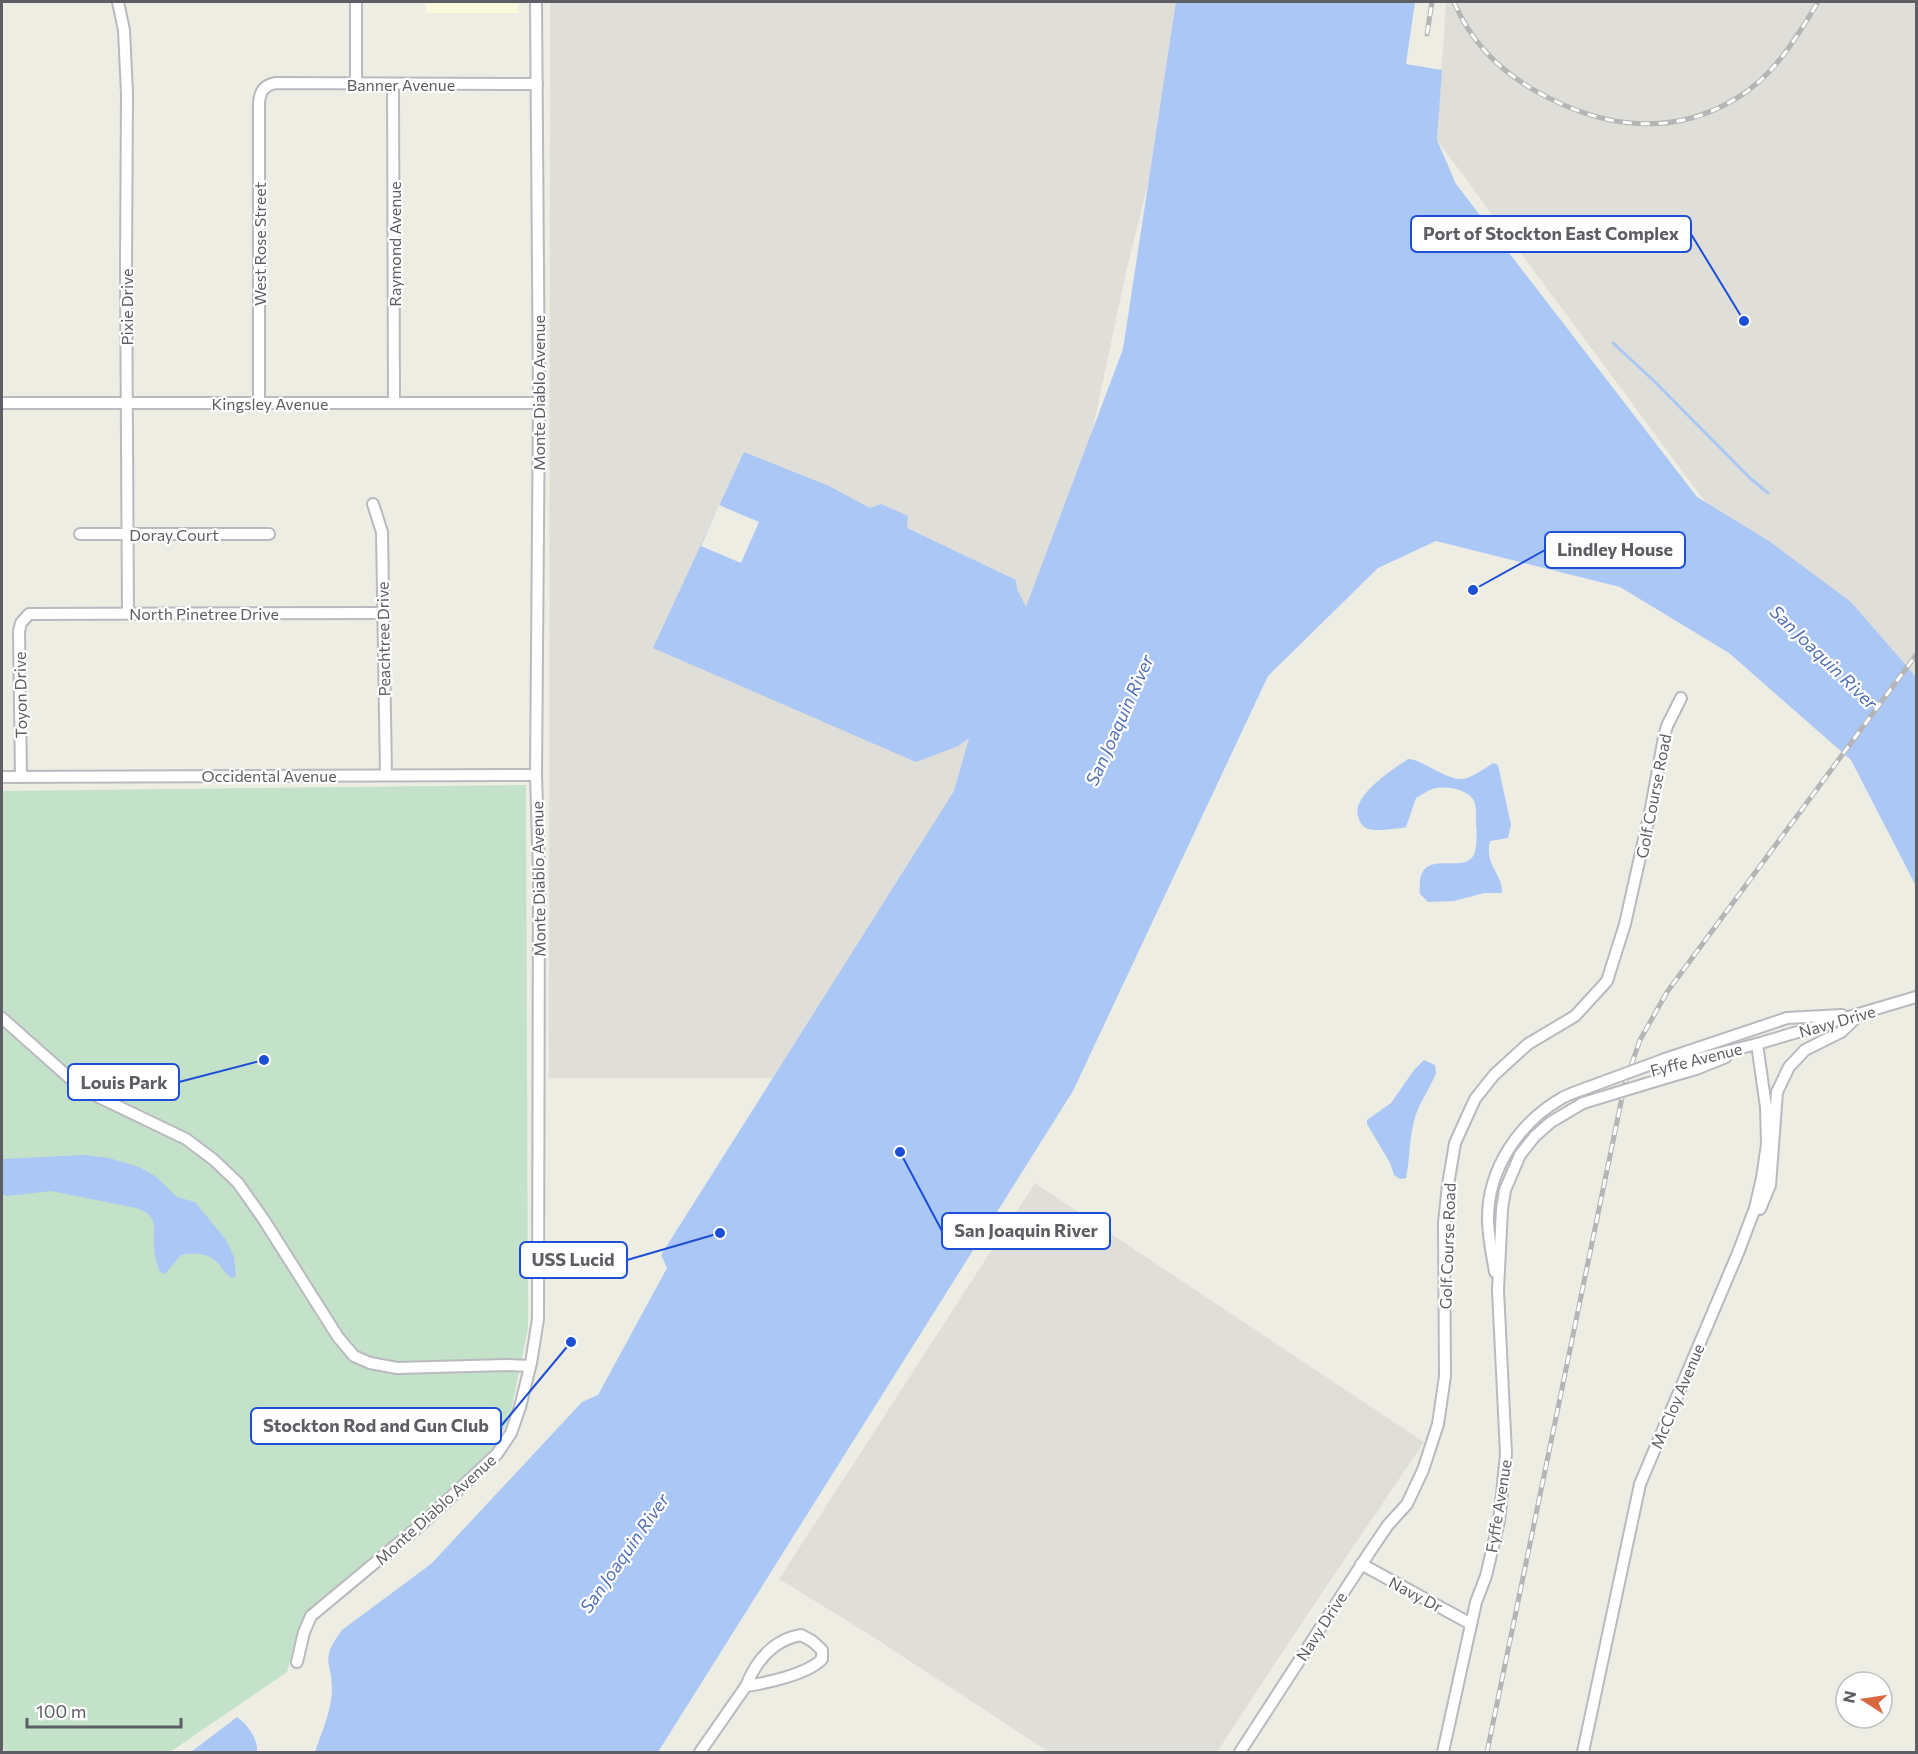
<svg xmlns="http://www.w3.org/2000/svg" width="1918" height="1754" font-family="Commissioner,sans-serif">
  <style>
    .commercial { fill: #faf9dc }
    .industrial { fill: #dfded8 }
    .green { fill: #c3e2c9 }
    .water { fill: #abc7f6 }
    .pier { fill: #edede4 }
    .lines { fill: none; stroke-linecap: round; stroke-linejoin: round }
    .stream { stroke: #abc7f6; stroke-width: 3 }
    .minor-casing { stroke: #b9babf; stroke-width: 14 }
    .minor { stroke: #fff; stroke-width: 10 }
    .rail-casing { stroke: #b4b5b5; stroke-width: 5 }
    .rail { stroke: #fff; stroke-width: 3; stroke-dasharray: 9; stroke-linecap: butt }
    .minor-bridge-casing { stroke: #b9babf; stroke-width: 14; stroke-linecap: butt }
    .minor-bridge { stroke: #fff; stroke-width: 10 }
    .labels { text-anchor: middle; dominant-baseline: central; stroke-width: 4.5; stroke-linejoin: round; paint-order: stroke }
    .street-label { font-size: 16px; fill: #5c5e63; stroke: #fff }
    .water-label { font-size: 18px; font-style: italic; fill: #506fb6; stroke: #fff }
    .leader { fill: none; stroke: #1d4ed8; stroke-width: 2 }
    .callout-dot { fill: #1d4ed8; stroke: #fff; stroke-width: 2 }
    .callout { fill: #fff; stroke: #1d4ed8; stroke-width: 2 }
    .callout-label { font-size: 18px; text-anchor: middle; font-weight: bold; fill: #5c5e63 }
  </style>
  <rect width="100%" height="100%" fill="#edede4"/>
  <!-- commercial -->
  <polygon class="commercial" points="426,2 518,2 519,13 426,13"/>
  <!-- industrial -->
  <g class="industrial">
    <polygon points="550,2 1193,2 1127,268 1091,437 1026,608 954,792 773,1078 549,1078"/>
    <polygon points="1446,2 1916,2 1916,708 1839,636 1706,503 1437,140"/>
    <polygon points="1035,1183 1424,1442 1289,1642 1217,1752 1049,1752 867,1633 779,1579"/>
  </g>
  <!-- green -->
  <polygon class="green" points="526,785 528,1328 510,1416 487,1464 298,1630 287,1672 170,1752 5,1752 2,1742 2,791"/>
  <!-- water -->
  <g class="water">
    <path d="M1176,2H1415L1406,64L1442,70L1437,140L1456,184L1697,497L1769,541L1851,602L1916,677V886L1851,760L1729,653L1620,587L1436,541L1378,568L1268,676L1073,1091L658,1752H315C321,1734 331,1712 332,1692C332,1659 319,1661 342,1630L431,1564L582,1402L598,1395L667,1268L661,1255L954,791L969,738L958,746L916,762L653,648L744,452L829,486L870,508L881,504L908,516L907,528L1016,580L1017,589L1026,607L1123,349Z"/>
    <path d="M1408,759C1426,760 1448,784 1467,778C1476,775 1485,768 1493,763L1498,765L1511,825L1508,838L1490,841C1484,865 1503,874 1502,893H1484L1454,901L1428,902L1420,894C1415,840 1466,880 1475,852C1477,844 1477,833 1476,824C1476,817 1477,808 1474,801C1469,790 1448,786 1437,788C1429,789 1422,795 1416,798L1406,827C1401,829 1397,828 1392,829C1378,830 1362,834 1358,816C1357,811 1357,807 1360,802C1368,786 1393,769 1408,759Z"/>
    <path d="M1424,1060L1435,1065L1436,1073C1430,1089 1418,1104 1414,1121C1409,1140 1410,1159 1406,1178L1400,1179L1394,1175L1390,1163L1367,1124V1120L1391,1103L1414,1070Z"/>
    <path d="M84,1155L109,1158L139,1167L155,1176L177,1197L195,1202L226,1240L234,1257L236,1275L233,1279C226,1275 223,1269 219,1264C208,1252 195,1253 181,1255L165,1274L160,1272C157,1264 154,1256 154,1248C152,1226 161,1217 136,1208L51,1191L7,1196L2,1194V1159Z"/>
    <path d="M237,1717C248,1725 258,1739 257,1752H191Z"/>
  </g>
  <!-- pier -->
  <polygon class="pier" points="719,505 759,522 741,563 701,546"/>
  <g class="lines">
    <!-- stream -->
    <polyline class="stream" points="1613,343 1653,380 1751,479 1768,493"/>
    <defs>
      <g id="minor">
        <polyline points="118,2 124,30 127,94 126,267 128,613"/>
        <polyline points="356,2 356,84"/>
        <polyline points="393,84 394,403"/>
        <polyline points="2,403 539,403"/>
        <path d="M259,403V103C260,91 264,85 276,83L537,84"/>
        <polyline points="373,504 382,532 386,775"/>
        <polyline points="80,534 269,534"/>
        <polyline points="2,777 536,775"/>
        <polyline points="21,777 19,631 21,623 29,614 382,613"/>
        <polyline points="2,1018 82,1089 186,1139 214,1160 238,1183 264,1220 338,1337 354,1356 370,1363 397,1368 506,1365 530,1366"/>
        <polyline points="1665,1059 1787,1018 1842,1015"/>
        <polyline points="1664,1067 1757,1044 1916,997"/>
        <polyline points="1662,1079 1696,1069 1726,1057"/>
        <polyline points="1760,1209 1770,1185 1777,1092 1789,1067 1805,1050 1841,1032 1860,1014"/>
        <path d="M1495,1272C1492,1254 1488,1236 1488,1218C1488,1168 1520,1122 1562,1098C1571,1093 1582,1090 1592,1086"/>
        <polyline points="1361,1564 1471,1624"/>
        <path d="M801,1635L812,1641L822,1650V1659C808,1674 767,1683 746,1686C756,1661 773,1640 801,1635Z"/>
        <polyline points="297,1662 304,1632 311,1616 424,1522 497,1454 511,1433 520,1407 531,1363 538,1319 539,873 536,775 539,403 536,2"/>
        <polyline points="700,1752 746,1686"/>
        <polyline points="1240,1752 1369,1553 1388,1525 1407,1504 1423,1470 1438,1424 1445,1376 1444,1223 1448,1185 1455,1143 1475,1099 1494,1075 1528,1044 1575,1016 1607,981 1625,924 1651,808 1664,737 1667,726 1681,698"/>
        <polyline points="1443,1752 1476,1602 1486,1576 1499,1521 1502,1494 1506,1454 1498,1290 1502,1209 1505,1190 1520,1155 1535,1136 1551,1122 1583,1103"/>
        <polyline points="1583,1752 1640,1484 1738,1253 1755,1208 1762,1178 1767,1144 1766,1107 1757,1044"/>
      </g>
    </defs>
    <!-- minor casing -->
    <use href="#minor" class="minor-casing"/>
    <!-- minor -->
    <use href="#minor" class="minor"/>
    <defs>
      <g id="rail">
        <path d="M1454,2C1472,45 1505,76 1547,97C1609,129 1675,136 1737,98C1775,75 1796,38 1818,2"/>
        <polyline points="1427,34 1432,2"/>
        <polyline points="1487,1752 1625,1083 1640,1040 1667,992 1916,655"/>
      </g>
    </defs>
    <!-- rail casing -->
    <use href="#rail" class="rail-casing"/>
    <!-- rail -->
    <use href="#rail" class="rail"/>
    <defs>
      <g id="minor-bridge">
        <polyline points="1592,1086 1665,1059"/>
        <polyline points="1583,1103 1662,1079"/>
      </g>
    </defs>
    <!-- minor-bridge casing -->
    <use href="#minor-bridge" class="minor-bridge-casing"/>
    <!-- minor-bridge -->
    <use href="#minor-bridge" class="minor-bridge"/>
  </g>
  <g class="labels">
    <!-- street labels -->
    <g class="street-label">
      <text x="401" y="84">Banner Avenue</text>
      <text transform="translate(259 244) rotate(-90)">West Rose Street</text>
      <text transform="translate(394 244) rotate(-90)">Raymond Avenue</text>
      <text transform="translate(126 307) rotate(-90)">Pixie Drive</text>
      <text transform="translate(538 393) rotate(-90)">Monte Diablo Avenue</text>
      <text x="270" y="403">Kingsley Avenue</text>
      <text x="174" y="534">Doray Court</text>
      <text x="204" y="613">North Pinetree Drive</text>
      <text transform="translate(383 639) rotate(-91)">Peachtree Drive</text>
      <text transform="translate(20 695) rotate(-91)">Toyon Drive</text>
      <text x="269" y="775">Occidental Avenue</text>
      <text transform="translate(1653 796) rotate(-79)">Golf Course Road</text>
      <text transform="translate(538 879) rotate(-91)">Monte Diablo Avenue</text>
      <text transform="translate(1837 1021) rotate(-16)">Navy Drive</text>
      <text transform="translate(1696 1059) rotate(-14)">Fyffe Avenue</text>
      <text transform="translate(1447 1246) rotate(-88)">Golf Course Road</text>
      <text transform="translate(1677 1396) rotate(-67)">McCloy Avenue</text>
      <text transform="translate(1498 1506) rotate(-81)">Fyffe Avenue</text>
      <text transform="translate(435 1509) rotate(-42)">Monte Diablo Avenue</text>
      <text transform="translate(1416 1594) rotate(28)">Navy Dr</text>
      <text transform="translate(1321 1626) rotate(-57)">Navy Drive</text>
    </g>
    <!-- water labels -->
    <g class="water-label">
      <text transform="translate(1824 657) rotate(44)">San Joaquin River</text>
      <text transform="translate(1119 720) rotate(-66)">San Joaquin River</text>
      <text transform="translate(624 1553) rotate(-55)">San Joaquin River</text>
    </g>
  </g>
  <!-- callouts -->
  <path class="leader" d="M1744 321L1691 234M1473 590L1545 550M264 1060L179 1082M900 1152L942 1231M720 1233L627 1260M571 1342L501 1426"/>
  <g class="callout-dot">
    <circle cx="1744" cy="321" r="6"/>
    <circle cx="1473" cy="590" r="6"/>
    <circle cx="264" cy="1060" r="6"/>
    <circle cx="900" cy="1152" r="6"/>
    <circle cx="720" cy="1233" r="6"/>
    <circle cx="571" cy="1342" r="6"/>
  </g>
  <g class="callout">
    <rect x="1411" y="216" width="280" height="36" rx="6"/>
    <rect x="1545" y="532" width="140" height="36" rx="6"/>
    <rect x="68" y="1064" width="111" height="36" rx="6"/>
    <rect x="942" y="1213" width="168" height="36" rx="6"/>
    <rect x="520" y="1242" width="107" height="36" rx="6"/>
    <rect x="251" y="1408" width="250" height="36" rx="6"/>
  </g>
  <g class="callout-label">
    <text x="1551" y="240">Port of Stockton East Complex</text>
    <text x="1615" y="556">Lindley House</text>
    <text x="124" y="1089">Louis Park</text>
    <text x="1026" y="1237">San Joaquin River</text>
    <text x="573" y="1266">USS Lucid</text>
    <text x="376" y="1432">Stockton Rod and Gun Club</text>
  </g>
  <!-- border -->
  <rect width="1918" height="1754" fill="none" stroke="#5c5e63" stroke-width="6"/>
  <!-- north arrow -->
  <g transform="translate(1864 1700) rotate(282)"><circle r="28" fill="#ffffff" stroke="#bebfc1" stroke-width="1.5"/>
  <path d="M0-4.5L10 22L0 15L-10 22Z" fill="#d76840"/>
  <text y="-9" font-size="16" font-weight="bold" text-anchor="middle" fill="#5c5e63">N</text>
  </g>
  <!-- scale -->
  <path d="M27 1718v9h154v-9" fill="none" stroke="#5c5e63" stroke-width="3"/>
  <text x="36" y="1718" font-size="18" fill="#5c5e63" stroke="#ffffff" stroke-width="4.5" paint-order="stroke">100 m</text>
</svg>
